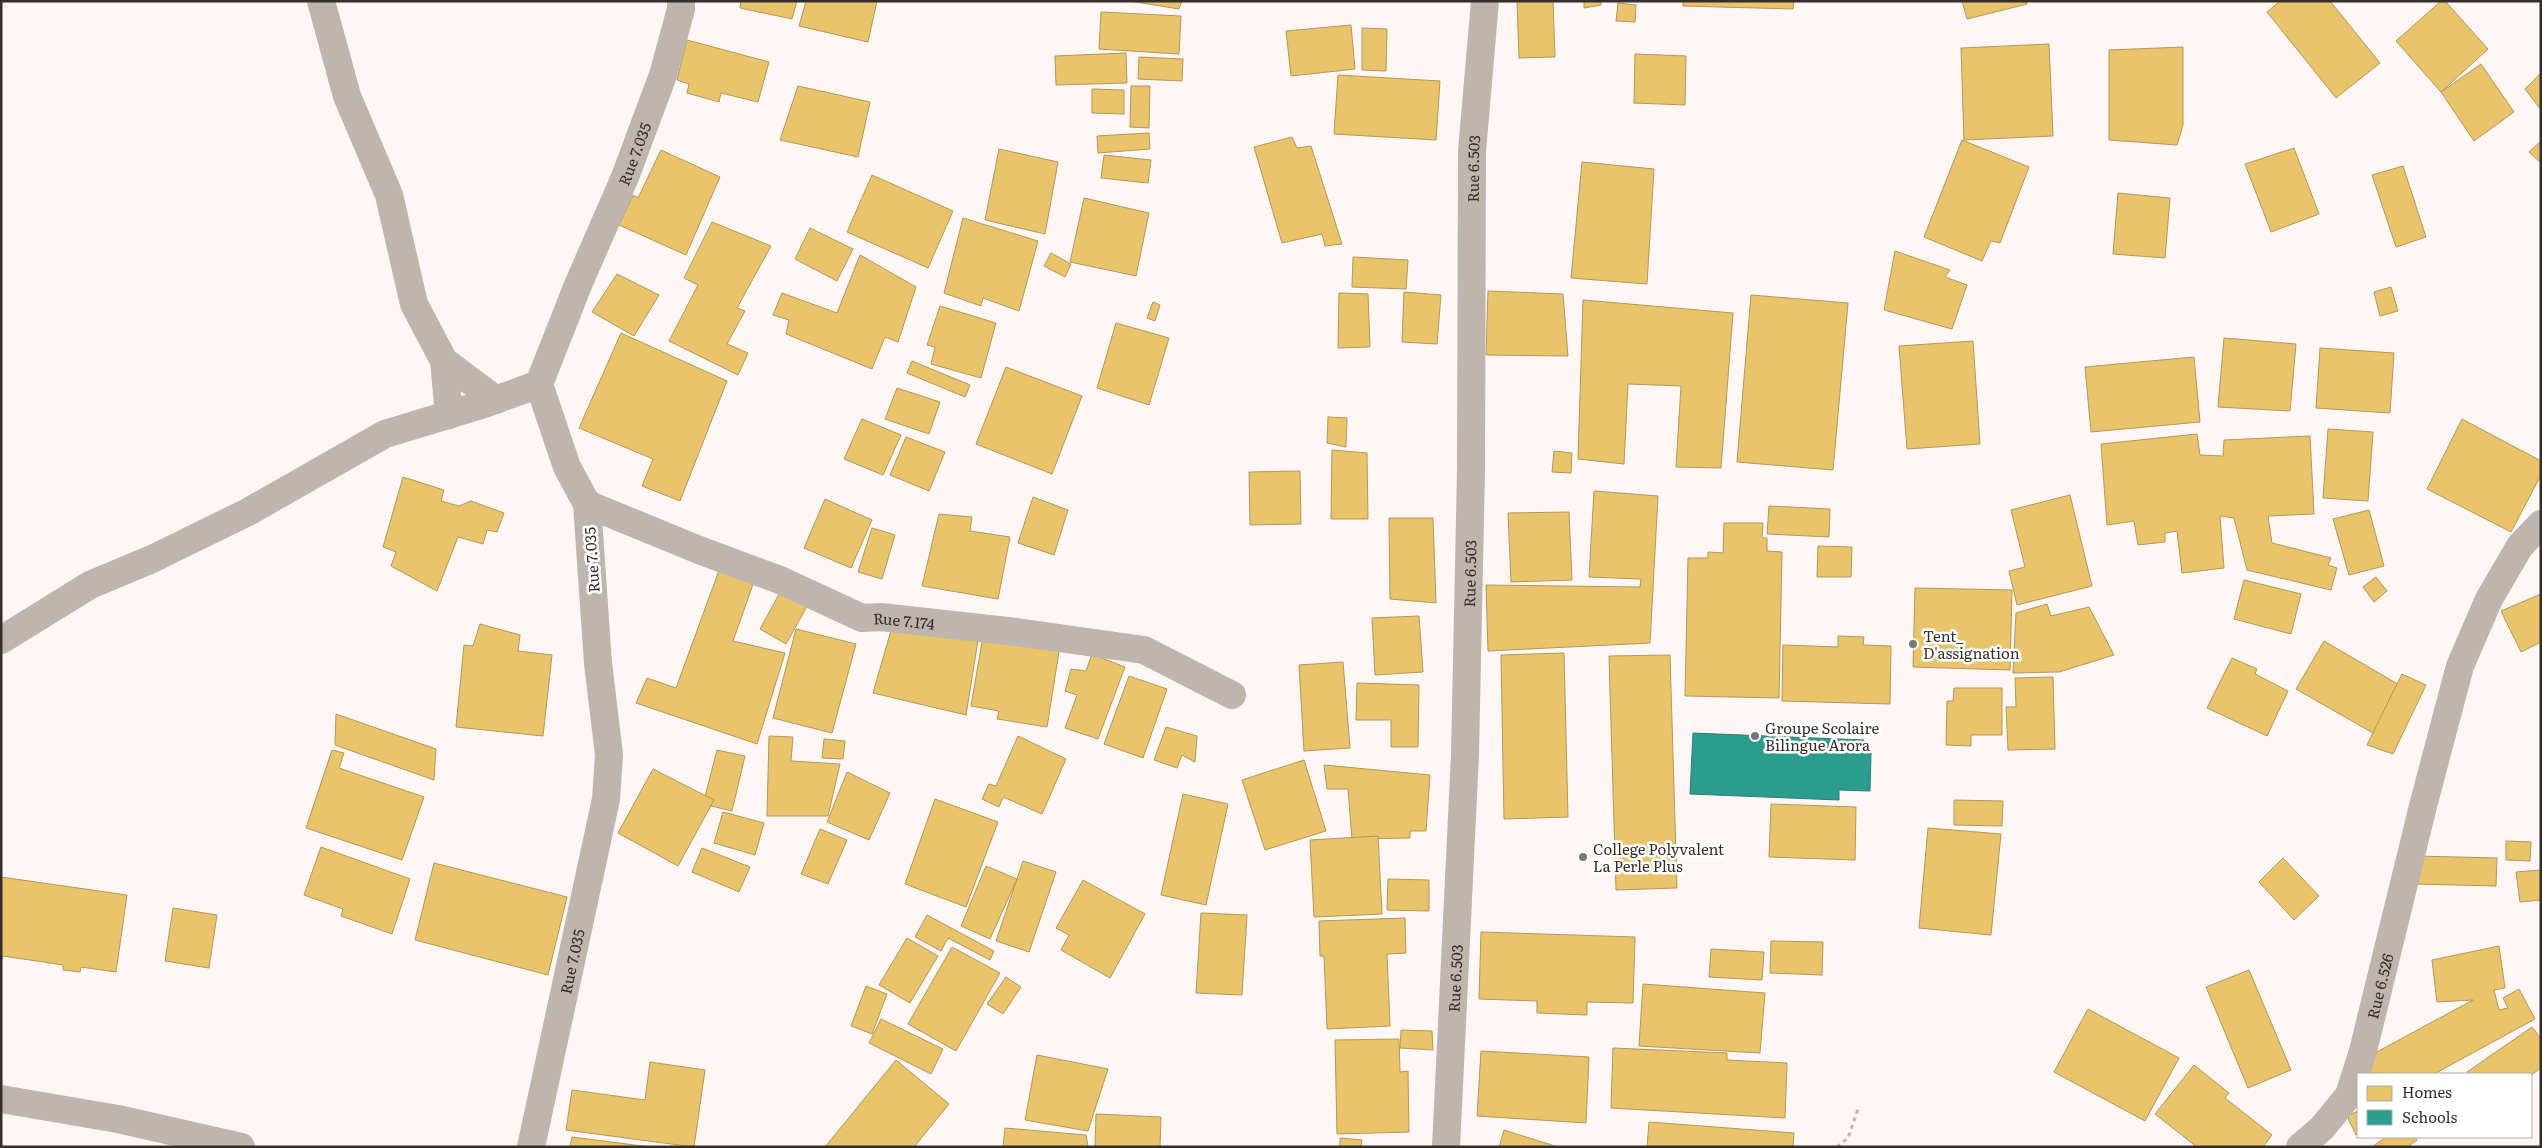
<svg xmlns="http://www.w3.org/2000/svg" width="2542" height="1148" font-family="Literata,serif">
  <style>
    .homes { fill: #e9c46a; stroke: #b39757 }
    .schools { fill: #2a9d8f; stroke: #2e7c71 }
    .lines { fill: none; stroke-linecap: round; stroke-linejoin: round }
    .path { stroke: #bdb6b2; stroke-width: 3; stroke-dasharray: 4 4; stroke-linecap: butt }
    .minor { stroke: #bdb5ae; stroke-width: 28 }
    .poi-dot { fill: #7b7471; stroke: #fff; stroke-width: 2 }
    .labels { text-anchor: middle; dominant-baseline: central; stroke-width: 5; stroke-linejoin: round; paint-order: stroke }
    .street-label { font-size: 15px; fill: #362e2a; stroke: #fff }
    .poi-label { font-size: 15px; fill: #362e2a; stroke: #fff; text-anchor: start }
  </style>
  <rect width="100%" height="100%" fill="#fcf7f5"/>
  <!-- homes -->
  <g class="homes">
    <polygon points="741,1 797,1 792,19 740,8"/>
    <polygon points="806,1 877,1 868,42 799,26"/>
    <polygon points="1130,1 1182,1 1179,9"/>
    <polygon points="1517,1 1553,1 1555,57 1519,58"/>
    <polygon points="1584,1 1601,1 1601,5 1584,8"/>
    <polygon points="1683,1 1794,1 1793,9 1683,6"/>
    <polygon points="1962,1 2026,1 2027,4 1967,19"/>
    <polygon points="2280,1 2330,1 2380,63 2336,98 2267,12"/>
    <polygon points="2441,1 2445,1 2488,49 2441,92 2396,41"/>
    <polygon points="1618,3 1636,5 1635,22 1616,21"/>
    <polygon points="1101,12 1181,16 1179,54 1099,49"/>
    <polygon points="1351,25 1355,69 1291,76 1286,31"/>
    <polygon points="1362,28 1387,29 1386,71 1362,70"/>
    <polygon points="687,40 769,62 758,102 721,93 719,102 687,93 689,84 677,80"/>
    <polygon points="2049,44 2053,136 1964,140 1961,48"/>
    <polygon points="2183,47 2183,125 2177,145 2109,140 2109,50"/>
    <polygon points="1126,53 1127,83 1056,85 1055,56"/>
    <polygon points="1635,54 1686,56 1685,105 1634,103"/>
    <polygon points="1139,57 1183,59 1182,81 1138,79"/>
    <polygon points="2481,64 2514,112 2474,141 2441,92"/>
    <polygon points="2541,73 2541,110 2525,89"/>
    <polygon points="1338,75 1440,81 1436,140 1334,134"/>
    <polygon points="798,86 870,102 858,157 780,140"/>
    <polygon points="1131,86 1150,86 1149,128 1130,127"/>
    <polygon points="1092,89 1124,90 1124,114 1092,113"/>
    <polygon points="1149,133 1150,149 1098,153 1097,136"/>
    <polygon points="1292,137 1297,148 1311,146 1342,244 1325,246 1322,234 1282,243 1254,147"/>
    <polygon points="1962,140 2029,167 2000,243 1991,241 1982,261 1924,237"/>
    <polygon points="2541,141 2541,163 2529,152"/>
    <polygon points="2294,148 2319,214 2271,232 2245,164"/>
    <polygon points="999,149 1058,162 1045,234 985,220"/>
    <polygon points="661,150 720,177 686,255 619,225 633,195 638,198"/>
    <polygon points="1104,155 1151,160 1148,183 1101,178"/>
    <polygon points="1582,162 1654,169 1647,284 1571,278"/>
    <polygon points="2403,166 2426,237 2396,247 2372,175"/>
    <polygon points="872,175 953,211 928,268 847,232"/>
    <polygon points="2118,193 2170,198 2165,258 2113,254"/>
    <polygon points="1084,198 1149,213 1136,276 1070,262"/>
    <polygon points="963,218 1038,241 1019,311 983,298 981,306 944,293"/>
    <polygon points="712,222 771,246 737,308 745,311 727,344 748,353 738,375 669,341 698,285 684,278"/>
    <polygon points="810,228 853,249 837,281 795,259"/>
    <polygon points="1895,251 1950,270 1945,277 1967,285 1952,329 1884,310"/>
    <polygon points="1051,253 1071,264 1065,277 1044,266"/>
    <polygon points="860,255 916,287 898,342 885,337 872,369 786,334 789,320 773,315 782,293 837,313"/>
    <polygon points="1353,257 1408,260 1406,289 1352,287"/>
    <polygon points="617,274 659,295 634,336 592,312"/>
    <polygon points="2391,287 2398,311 2380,316 2374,292"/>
    <polygon points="1488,291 1563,294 1568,356 1486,355"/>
    <polygon points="1404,292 1441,295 1437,344 1402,342"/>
    <polygon points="1339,293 1368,294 1370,347 1338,348"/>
    <polygon points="1751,295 1848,303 1833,470 1737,462"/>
    <polygon points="1583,300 1733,313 1721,468 1676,467 1681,386 1628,384 1624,464 1578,459"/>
    <polygon points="1153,302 1160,305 1155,321 1147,318"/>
    <polygon points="940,306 996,323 981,378 931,364 935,347 927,345"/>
    <polygon points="1116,323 1169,338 1149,405 1097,388"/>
    <polygon points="621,333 727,381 680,501 642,486 653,459 579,428"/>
    <polygon points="2224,338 2296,344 2290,411 2218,407"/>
    <polygon points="1973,341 1980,444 1907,449 1899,346"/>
    <polygon points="2320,348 2394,353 2390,413 2316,408"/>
    <polygon points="2194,357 2200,422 2091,432 2085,367"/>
    <polygon points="912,361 970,385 965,397 907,373"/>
    <polygon points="1006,367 1082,396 1052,474 976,444"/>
    <polygon points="897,388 940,402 929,434 885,419"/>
    <polygon points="1328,417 1347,418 1346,447 1327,443"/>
    <polygon points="862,419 901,435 883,475 844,459"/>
    <polygon points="2462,419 2541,461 2541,475 2511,532 2427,489"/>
    <polygon points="2328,429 2373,432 2368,501 2323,498"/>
    <polygon points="2197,434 2200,455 2223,456 2224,440 2310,436 2314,514 2268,516 2272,543 2331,558 2328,565 2337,568 2331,590 2247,570 2234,518 2220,516 2224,568 2182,573 2177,531 2165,533 2165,542 2138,545 2134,521 2107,525 2101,444"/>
    <polygon points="906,437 945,452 929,491 890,475"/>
    <polygon points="1332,450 1367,453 1368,519 1331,519"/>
    <polygon points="1554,451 1572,453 1571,473 1552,472"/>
    <polygon points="1300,471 1301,524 1250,525 1249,472"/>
    <polygon points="403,477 444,490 441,501 459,506 471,501 504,513 497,532 487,530 483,544 458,537 437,591 391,566 396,552 383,547"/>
    <polygon points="1594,491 1658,496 1650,643 1488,651 1486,585 1640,587 1641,579 1589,577"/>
    <polygon points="2070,495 2092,586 2017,605 2009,571 2025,567 2011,510"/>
    <polygon points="1033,497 1068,510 1054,555 1018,543"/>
    <polygon points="825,499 872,520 851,568 804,548"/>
    <polygon points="1769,506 1830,509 1829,537 1767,534"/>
    <polygon points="2369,510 2384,566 2349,575 2333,519"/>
    <polygon points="1569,512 1572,580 1511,582 1508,513"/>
    <polygon points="939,514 972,517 970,531 1010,537 998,599 922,586"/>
    <polygon points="1389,518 1433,518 1436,603 1390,599"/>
    <polygon points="1724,523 1763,523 1762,538 1767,538 1767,551 1782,552 1779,698 1685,696 1688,558 1708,558 1708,552 1723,553"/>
    <polygon points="872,528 895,535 882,579 858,572"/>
    <polygon points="1818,546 1852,547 1851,577 1817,577"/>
    <polygon points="721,565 756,576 733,641 785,653 757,744 636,703 647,678 676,688"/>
    <polygon points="2376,577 2387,591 2374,602 2363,587"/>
    <polygon points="2244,580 2301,594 2291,634 2234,619"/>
    <polygon points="783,587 810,601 786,644 760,629"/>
    <polygon points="1915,588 2012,590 2010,670 1913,667"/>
    <polygon points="2541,594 2541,642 2521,652 2501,611"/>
    <polygon points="2047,604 2051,616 2089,607 2114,655 2059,672 2013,673 2016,613"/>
    <polygon points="1419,616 1423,672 1375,675 1372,618"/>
    <polygon points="894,620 978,640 966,715 873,693"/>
    <polygon points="480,624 520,635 518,651 552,655 543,736 456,727 464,645 473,646"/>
    <polygon points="985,625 1061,639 1047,727 997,719 999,711 971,706"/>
    <polygon points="796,629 856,644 832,733 773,718"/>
    <polygon points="1838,636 1864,637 1863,645 1891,646 1890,704 1782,701 1783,645 1838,647"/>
    <polygon points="2324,641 2401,686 2373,733 2296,689"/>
    <polygon points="1564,653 1568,817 1504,819 1501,655"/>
    <polygon points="1092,654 1125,667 1098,739 1065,728 1077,695 1065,691 1071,669 1086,671"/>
    <polygon points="1670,655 1677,888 1616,890 1609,656"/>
    <polygon points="2232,658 2257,669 2255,674 2288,691 2267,736 2207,708"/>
    <polygon points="1343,662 1350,748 1304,751 1299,665"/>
    <polygon points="2402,674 2426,685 2393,754 2367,745"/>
    <polygon points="1129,676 1167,689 1143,758 1104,744"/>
    <polygon points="2053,677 2055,749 2008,750 2006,707 2016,707 2015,678"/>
    <polygon points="1357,683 1419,685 1418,747 1391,747 1391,720 1356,720"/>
    <polygon points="1954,688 2002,688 2002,735 1971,735 1971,746 1946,745 1947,701 1953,701"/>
    <polygon points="336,714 436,749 434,780 335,745"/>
    <polygon points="1166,727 1197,736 1195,762 1182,755 1177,768 1154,760"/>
    <polygon points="769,736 793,737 791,761 840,764 828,816 767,816"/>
    <polygon points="1018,736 1066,759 1042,814 1003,797 999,807 982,799 989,784 996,786"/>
    <polygon points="824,739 845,741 843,759 822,758"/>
    <polygon points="332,750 344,753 339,768 424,797 402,860 306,828"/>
    <polygon points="717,750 745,756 732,811 703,804"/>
    <polygon points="1304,760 1326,831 1265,850 1242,780"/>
    <polygon points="1324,765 1430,775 1426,831 1410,831 1410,838 1352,839 1348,789 1327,789"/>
    <polygon points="653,769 714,800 678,866 618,833"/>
    <polygon points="847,772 890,793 869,840 827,822"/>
    <polygon points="1183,794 1228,804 1206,905 1161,895"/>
    <polygon points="935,799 998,822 966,907 905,884"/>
    <polygon points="1954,800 2003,801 2002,826 1954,825"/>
    <polygon points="1771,804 1856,807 1855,860 1769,857"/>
    <polygon points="723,812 764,823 755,855 714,843"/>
    <polygon points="1928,828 2001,834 1991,935 1919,928"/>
    <polygon points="820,829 847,840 828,884 801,874"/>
    <polygon points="1378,836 1382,914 1314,917 1310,840"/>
    <polygon points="2506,841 2531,842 2530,861 2506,860"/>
    <polygon points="321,847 410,879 392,934 341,916 343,909 304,895"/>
    <polygon points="702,848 750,867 739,892 692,872"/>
    <polygon points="2416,856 2497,858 2496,886 2415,884"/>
    <polygon points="2283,858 2319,896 2294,920 2259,882"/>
    <polygon points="1023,861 1056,872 1029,952 996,941"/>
    <polygon points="434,863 567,897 548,975 415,940"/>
    <polygon points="986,866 1017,879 990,939 961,926"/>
    <polygon points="2541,870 2541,900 2520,902 2516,872"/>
    <polygon points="1,877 127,895 116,972 81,967 80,972 63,970 63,965 3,956 1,962"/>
    <polygon points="1388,879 1429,880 1429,911 1387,910"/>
    <polygon points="1083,880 1145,914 1110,978 1061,950 1069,935 1056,928"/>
    <polygon points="173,908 217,915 209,968 165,961"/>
    <polygon points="1201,913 1247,915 1242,995 1196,993"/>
    <polygon points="927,915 994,951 990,960 948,938 941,951 915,937"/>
    <polygon points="1405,918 1406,953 1387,954 1390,1026 1327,1029 1324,956 1320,956 1319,921"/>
    <polygon points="1481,932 1635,937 1633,1003 1587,1002 1587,1015 1537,1013 1537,1001 1479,999"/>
    <polygon points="907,938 938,956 910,1003 879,985"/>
    <polygon points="1771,941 1823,942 1822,975 1770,973"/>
    <polygon points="2499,946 2505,988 2494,990 2499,1010 2508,1008 2503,998 2519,989 2535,1019 2434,1074 2367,1074 2362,1060 2473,1000 2437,1002 2432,960"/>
    <polygon points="952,947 1000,973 956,1051 908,1024"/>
    <polygon points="1711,949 1764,952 1762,980 1709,977"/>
    <polygon points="2249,970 2291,1070 2248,1088 2206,987"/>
    <polygon points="1006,977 1021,987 1003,1014 987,1004"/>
    <polygon points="1643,984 1765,993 1760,1053 1639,1046"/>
    <polygon points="866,986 887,994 872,1034 851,1026"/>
    <polygon points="2088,1009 2179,1058 2145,1121 2054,1072"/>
    <polygon points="881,1019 943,1049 931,1074 869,1043"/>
    <polygon points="2532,1027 2541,1039 2541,1068 2531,1075 2469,1074 2467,1072"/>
    <polygon points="1401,1030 1432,1031 1433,1050 1400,1048"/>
    <polygon points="1399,1039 1400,1072 1408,1071 1409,1132 1337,1134 1335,1040"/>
    <polygon points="1613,1048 1727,1053 1727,1060 1787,1063 1785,1118 1611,1108"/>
    <polygon points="1481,1051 1589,1057 1586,1123 1477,1116"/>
    <polygon points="1037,1055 1108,1069 1088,1131 1025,1120"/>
    <polygon points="896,1060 949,1104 914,1147 825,1147"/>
    <polygon points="650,1062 705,1070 694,1147 566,1130 572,1090 645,1100"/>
    <polygon points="2194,1065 2229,1093 2225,1098 2272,1135 2263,1147 2197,1147 2155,1114"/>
    <polygon points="2358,1111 2358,1133 2356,1135 2347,1116"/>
    <polygon points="1096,1114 1161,1117 1160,1147 1095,1147"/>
    <polygon points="1649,1122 1794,1133 1793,1147 1647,1147"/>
    <polygon points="1005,1128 1086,1135 1088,1147 1003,1147"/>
    <polygon points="1504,1130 1558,1147 1499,1147"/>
    <polygon points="572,1137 650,1147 570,1147"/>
    <polygon points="2386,1137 2415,1137 2417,1140 2407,1147 2372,1147"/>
    <polygon points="1340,1138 1362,1140 1361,1147 1340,1147"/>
  </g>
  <!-- schools -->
  <polygon class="schools" points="1693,733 1864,740 1863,753 1871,753 1870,791 1839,790 1839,800 1690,794"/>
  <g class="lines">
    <!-- path -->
    <polyline class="path" points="1837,1147 1848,1138 1858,1109"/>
    <!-- minor -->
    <g class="minor">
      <polyline points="321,1 347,96 389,195 414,304 444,361 496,400"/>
      <polyline points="444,361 449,415"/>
      <path id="s1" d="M587,504L699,550L780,580L862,618L881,617L1017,632L1144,650L1232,695"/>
      <polyline points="1,640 90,585 152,559 248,512 385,434 484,404 539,384"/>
      <polyline points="1,1099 118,1119 241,1147"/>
      <path id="s2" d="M531,1147L606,799L609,755L598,663L587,504L567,467L539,384L578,285L625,177L663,75L681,9V1"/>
      <path id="s3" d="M1446,1147L1465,755L1471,470L1472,151L1485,1"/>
      <path id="s4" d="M2300,1147L2322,1128L2349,1095L2363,1051L2423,806L2460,666L2489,599L2520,546L2541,524"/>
    </g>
  </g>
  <!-- markers -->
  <g class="poi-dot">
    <circle cx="1913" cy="644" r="5"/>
    <circle cx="1755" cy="736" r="5"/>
    <circle cx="1583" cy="857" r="5"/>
  </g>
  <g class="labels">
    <!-- street labels -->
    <g class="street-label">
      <text stroke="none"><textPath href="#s2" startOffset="1031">Rue 7.035</textPath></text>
      <text stroke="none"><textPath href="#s3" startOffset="979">Rue 6.503</textPath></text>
      <text transform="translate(591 560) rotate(-94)">Rue 7.035</text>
      <text stroke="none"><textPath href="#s3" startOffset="574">Rue 6.503</textPath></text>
      <text stroke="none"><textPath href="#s1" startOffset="340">Rue 7.174</textPath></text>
      <text stroke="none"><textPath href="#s2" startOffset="190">Rue 7.035</textPath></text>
      <text stroke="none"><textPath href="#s3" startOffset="169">Rue 6.503</textPath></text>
      <text stroke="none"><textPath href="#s4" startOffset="185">Rue 6.526</textPath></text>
    </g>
    <!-- poi labels -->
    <g class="poi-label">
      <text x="1923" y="635">Tent_<tspan x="1923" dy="17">D'assignation</tspan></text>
      <text x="1765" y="727">Groupe Scolaire<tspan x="1765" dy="17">Bilingue Arora</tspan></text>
      <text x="1593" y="848">College Polyvalent<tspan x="1593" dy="17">La Perle Plus</tspan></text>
    </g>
  </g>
  <!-- border -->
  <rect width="2542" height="1148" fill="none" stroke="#362e2a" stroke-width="5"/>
  <!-- legend -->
  <rect x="2357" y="1073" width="175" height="65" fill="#ffffff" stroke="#afabaa"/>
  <rect x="2367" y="1086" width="25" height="15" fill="#e9c46a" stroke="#afabaa"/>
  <text x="2402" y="1098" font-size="15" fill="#362e2a">Homes</text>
  <rect x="2367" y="1110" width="25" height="15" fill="#2a9d8f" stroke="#afabaa"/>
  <text x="2402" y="1123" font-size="15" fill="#362e2a">Schools</text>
</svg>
